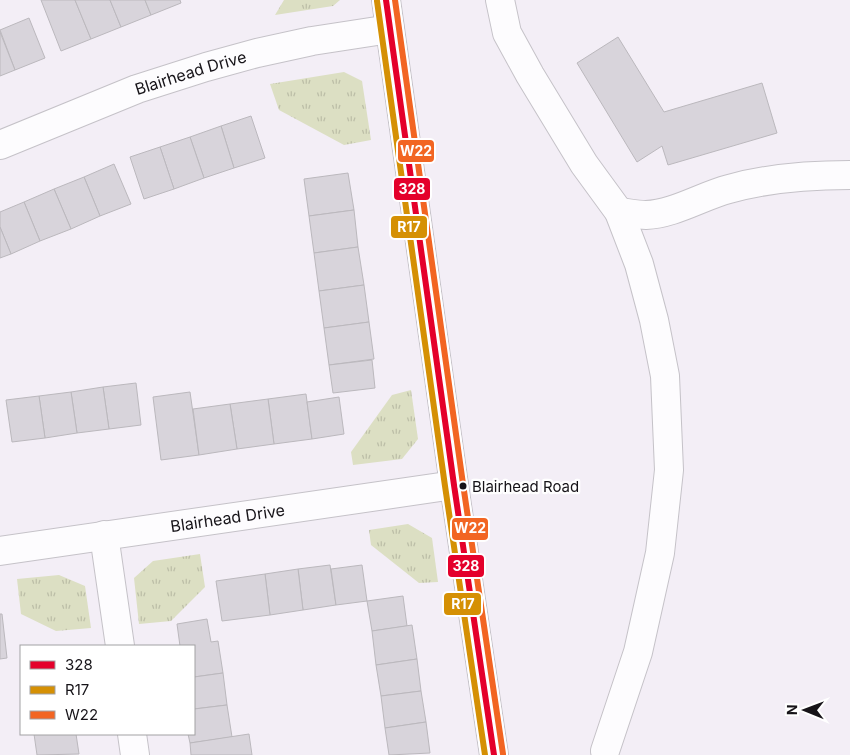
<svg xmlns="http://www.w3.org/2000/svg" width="850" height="755" font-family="Inter,sans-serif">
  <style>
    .grass { fill: url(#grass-tufts) }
    .building { fill: #d8d4db; stroke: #bbb8bd }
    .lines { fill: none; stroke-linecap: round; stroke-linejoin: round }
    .minor-casing { stroke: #c5c2c8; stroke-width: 30 }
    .minor { stroke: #fdfcfe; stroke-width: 28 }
    .bus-1-casing { stroke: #fff; stroke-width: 10 }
    .bus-2-casing { stroke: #fff; stroke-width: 10 }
    .bus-3-casing { stroke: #fff; stroke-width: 10 }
    .bus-1 { stroke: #e4002b; stroke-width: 6 }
    .bus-2 { stroke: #d59004; stroke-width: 6 }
    .bus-3 { stroke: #f26522; stroke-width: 6 }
    .bus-dot { fill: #161318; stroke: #fff; stroke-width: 2 }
    .labels { text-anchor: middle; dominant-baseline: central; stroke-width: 4.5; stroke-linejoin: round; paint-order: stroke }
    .bus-label { font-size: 15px; fill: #161318; stroke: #fff; text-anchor: start }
    .street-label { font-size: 16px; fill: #161318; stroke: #fff }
    .line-badge { stroke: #fff; stroke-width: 2 }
    .badge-label { font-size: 14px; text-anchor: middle; font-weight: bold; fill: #fff }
  </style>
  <defs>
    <pattern id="grass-tufts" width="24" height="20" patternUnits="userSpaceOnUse" patternTransform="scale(1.25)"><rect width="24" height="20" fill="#dcdfc3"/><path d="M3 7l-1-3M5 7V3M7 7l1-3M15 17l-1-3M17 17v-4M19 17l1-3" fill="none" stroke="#bcbea7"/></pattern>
  </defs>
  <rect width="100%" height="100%" fill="#f3eef6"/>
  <!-- grass -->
  <g class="grass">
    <polygon points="284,0 340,0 333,6 275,15"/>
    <polygon points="344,72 362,81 371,140 344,145 279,110 270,84"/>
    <polygon points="411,390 418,439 402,459 353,465 351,452 392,395"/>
    <polygon points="408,524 432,538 438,582 419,583 371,545 369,530"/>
    <polygon points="200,554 205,587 171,621 139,624 134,578 153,561"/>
    <polygon points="59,575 85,586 91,628 56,631 21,614 17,579"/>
  </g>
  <!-- building -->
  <g class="building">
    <polygon points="41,0 75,0 91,39 61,51"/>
    <polygon points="75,0 110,0 121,27 91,39"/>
    <polygon points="110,0 145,0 151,15 121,27"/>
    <polygon points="145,0 180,0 181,3 151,15"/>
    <polygon points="29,18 45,58 15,70 0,30"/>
    <polygon points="0,32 15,70 0,76"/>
    <polygon points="618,37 664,112 762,83 777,133 668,165 662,146 637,162 577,63"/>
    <polygon points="251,116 265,158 234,168 221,126"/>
    <polygon points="221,126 234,168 204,178 190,137"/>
    <polygon points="190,137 204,178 174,189 160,147"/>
    <polygon points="160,147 174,189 144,199 130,157"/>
    <polygon points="114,164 131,204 100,216 84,177"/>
    <polygon points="348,173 354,210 309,216 304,179"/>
    <polygon points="84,177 100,216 71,229 54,189"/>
    <polygon points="54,189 71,229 40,241 24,202"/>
    <polygon points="24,202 40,241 11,254 0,227 0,212"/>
    <polygon points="354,210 358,247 314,253 309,216"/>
    <polygon points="0,227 11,254 0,258"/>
    <polygon points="358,247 364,285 319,291 314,253"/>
    <polygon points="364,285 369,322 324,328 319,291"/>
    <polygon points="369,322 374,359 329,365 324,328"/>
    <polygon points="372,360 375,388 333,393 329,365"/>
    <polygon points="136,383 141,425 109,429 103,387"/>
    <polygon points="103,387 109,429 77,433 71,392"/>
    <polygon points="71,392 77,433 45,438 39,396"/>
    <polygon points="190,392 199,455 161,460 153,397"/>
    <polygon points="306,394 312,439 274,444 268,399"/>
    <polygon points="39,396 45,438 12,442 6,400"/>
    <polygon points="339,397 344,434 312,439 307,402"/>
    <polygon points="268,399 274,444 237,449 230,404"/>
    <polygon points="230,404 237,449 199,455 193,409"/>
    <polygon points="330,565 336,605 303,610 298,569"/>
    <polygon points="362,565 367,601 336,605 331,569"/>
    <polygon points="298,569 303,610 270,615 265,574"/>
    <polygon points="265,574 270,615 222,621 216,581"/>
    <polygon points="403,596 407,626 372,631 367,601"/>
    <polygon points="0,614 2,614 7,658 0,659"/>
    <polygon points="207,619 211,642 218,641 223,673 194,677 194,646 179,646 180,646 177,624"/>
    <polygon points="412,625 417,659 376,665 372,631"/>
    <polygon points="417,659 421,691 381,696 376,665"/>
    <polygon points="223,673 227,705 194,709 194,677"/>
    <polygon points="421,691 426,722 385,728 381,696"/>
    <polygon points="227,705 232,737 190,743 188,734 194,734 194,709"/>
    <polygon points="426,722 430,753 389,755 385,728"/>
    <polygon points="34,734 76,734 79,754 37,755"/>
    <polygon points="249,734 252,755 191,755 190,743"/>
  </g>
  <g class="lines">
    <defs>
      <g id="minor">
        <polyline points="386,0 454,485 494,755"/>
        <polyline points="500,0 507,33 530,75 584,164 619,212 639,264 654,320 665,376 669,470 660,553 638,652 605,751"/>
        <path id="s1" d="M0,145L137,89L206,67L257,53L312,41L390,29"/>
        <path d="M619,212C628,213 637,215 646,215C674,214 702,196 729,189C768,178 810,175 850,175"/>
        <polyline points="104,535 120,646"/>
        <path id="s2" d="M0,551L454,485"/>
        <polyline points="132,734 135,755"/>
      </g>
    </defs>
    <!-- minor casing -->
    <use href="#minor" class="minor-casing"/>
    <!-- minor -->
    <use href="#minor" class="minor"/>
    <defs>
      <polyline id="bus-1" points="386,0 454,485 494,755"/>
      <polyline id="bus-2" points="377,1 445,486 485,755"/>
      <polyline id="bus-3" points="395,0 463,484 503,754"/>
    </defs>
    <!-- bus-1 casing -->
    <use href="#bus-1" class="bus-1-casing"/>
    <!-- bus-2 casing -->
    <use href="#bus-2" class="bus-2-casing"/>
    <!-- bus-3 casing -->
    <use href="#bus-3" class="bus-3-casing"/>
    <!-- bus-1 -->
    <use href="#bus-1" class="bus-1"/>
    <!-- bus-2 -->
    <use href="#bus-2" class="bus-2"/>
    <!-- bus-3 -->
    <use href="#bus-3" class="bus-3"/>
  </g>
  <!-- markers -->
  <circle class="bus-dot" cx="463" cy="486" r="4.5"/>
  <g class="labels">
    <!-- bus labels -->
    <g class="bus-label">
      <text x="472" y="486">Blairhead Road</text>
    </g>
    <!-- street labels -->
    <g class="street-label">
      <text stroke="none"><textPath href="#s1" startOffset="204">Blairhead Drive</textPath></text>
      <text stroke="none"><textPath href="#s2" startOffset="230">Blairhead Drive</textPath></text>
    </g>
  </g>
  <g class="line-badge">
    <rect x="397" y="139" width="38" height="24" rx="5" fill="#f26522"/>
    <rect x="393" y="177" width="38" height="24" rx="5" fill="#e4002b"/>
    <rect x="390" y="215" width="38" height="24" rx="5" fill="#d59004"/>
    <rect x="451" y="517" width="38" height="24" rx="5" fill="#f26522"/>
    <rect x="447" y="554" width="38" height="24" rx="5" fill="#e4002b"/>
    <rect x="443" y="592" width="39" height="24" rx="5" fill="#d59004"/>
  </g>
  <g class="badge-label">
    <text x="416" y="156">W22</text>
    <text x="412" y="194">328</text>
    <text x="409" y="232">R17</text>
    <text x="470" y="533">W22</text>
    <text x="466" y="571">328</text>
    <text x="463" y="609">R17</text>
  </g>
  <!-- legend -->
  <rect x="20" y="645" width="175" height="90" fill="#ffffff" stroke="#a2a1a3"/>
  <rect x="30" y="661" width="25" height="8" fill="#e4002b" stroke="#a2a1a3"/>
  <text x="65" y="670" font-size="15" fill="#161318">328</text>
  <rect x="30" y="686" width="25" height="8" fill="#d59004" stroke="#a2a1a3"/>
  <text x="65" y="695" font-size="15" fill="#161318">R17</text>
  <rect x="30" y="711" width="25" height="8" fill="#f26522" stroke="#a2a1a3"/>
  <text x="65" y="720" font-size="15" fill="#161318">W22</text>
  <!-- north arrow -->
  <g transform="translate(805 710) rotate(271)" stroke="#ffffff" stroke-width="4" paint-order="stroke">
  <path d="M0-4L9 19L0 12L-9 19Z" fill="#161318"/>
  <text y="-8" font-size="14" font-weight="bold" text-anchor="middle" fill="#161318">N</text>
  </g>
</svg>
